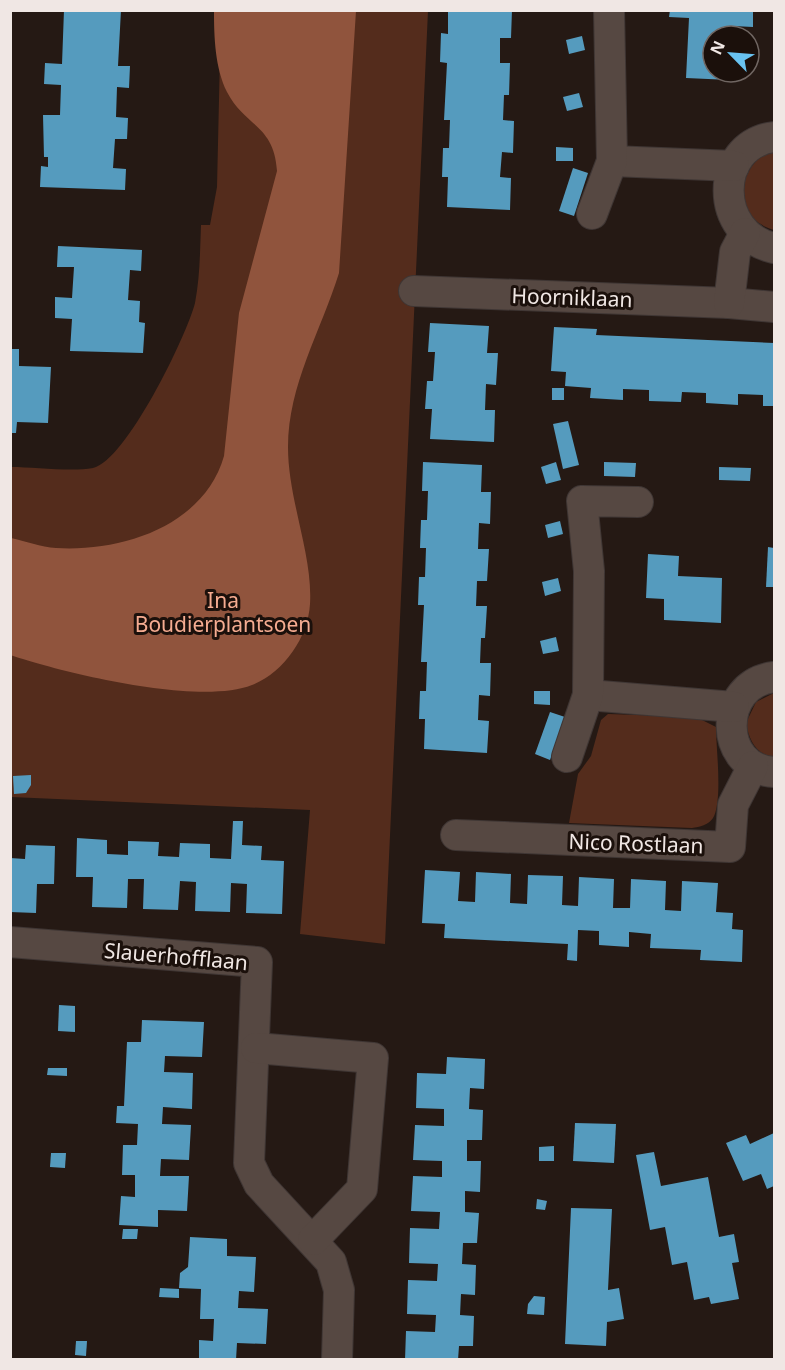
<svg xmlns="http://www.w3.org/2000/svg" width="785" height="1370" font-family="'Noto Sans',sans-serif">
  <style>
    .green { fill: #542c1c }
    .water { fill: #90543d }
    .building { fill: #559bbe }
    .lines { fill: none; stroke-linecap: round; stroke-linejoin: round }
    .street-casing { stroke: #3f3634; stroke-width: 32 }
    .street { stroke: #564842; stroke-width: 30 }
    .labels { text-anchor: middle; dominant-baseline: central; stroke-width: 6; stroke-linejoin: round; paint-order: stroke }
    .street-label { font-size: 21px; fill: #f0e7e4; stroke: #1b100b }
    .park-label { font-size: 21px; fill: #f5ac91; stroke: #1b100b }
  </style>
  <rect width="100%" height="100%" fill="#251914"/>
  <!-- green -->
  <g class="green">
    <path d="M221,11H428L385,944L300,934L310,810L11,797V467C33,467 72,472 93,468C126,461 187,335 195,303C200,277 200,251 201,225H210L217,187Z"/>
    <path d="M774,148V230C729,217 736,166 774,148Z"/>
    <path d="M774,693V757C756,755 749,740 746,723L756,702Z"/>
    <path d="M608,714L696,717L716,727C716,748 723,801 713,818C708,825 700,827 692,828L569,823L578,774L591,756L601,720Z"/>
  </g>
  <!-- water -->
  <path class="water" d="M214,11H356L339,273C321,331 288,385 288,447C288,500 313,555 310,604C308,638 283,673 252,685C199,706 64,673 10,655L11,538C25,541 41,547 56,548C122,552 204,526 224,456L239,313L277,171C274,124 245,127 227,92C215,68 214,37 214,11Z"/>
  <!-- building -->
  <g class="building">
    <polygon points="64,10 121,10 118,66 130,66 129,88 117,87 116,117 128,118 127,139 115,139 113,168 126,169 125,190 40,187 41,166 48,167 48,157 44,157 43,115 60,115 61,85 44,84 45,63 62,64"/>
    <polygon points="448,10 512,10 511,38 500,38 500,63 510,63 509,95 504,95 503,120 514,121 513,153 502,152 500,177 511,178 510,210 447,207 448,177 442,177 443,148 449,148 450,120 444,120 447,63 440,62 441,33 448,34"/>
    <polygon points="670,10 753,10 753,27 733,26 732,36 713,36 713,72 730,72 730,80 686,78 689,18 669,17"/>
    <polygon points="582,36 585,50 569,54 566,40"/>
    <polygon points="579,93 583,107 567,111 563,97"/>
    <polygon points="556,147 573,148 573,161 556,161"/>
    <polygon points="573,168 588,173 574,216 559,211"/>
    <polygon points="58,246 142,250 141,271 130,270 128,300 140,301 139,322 145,323 143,353 70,351 72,319 55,318 55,297 72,298 74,267 57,267"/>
    <polygon points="430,323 489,326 487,353 498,353 496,385 486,384 485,410 495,410 494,442 430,439 432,409 425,409 427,381 433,381 435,352 428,352"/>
    <polygon points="554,327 597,329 596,335 774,343 774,406 763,406 763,395 738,394 738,405 706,403 706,393 682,392 681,402 649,401 649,390 623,389 623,400 590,398 591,388 565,386 566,372 551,371"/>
    <polygon points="10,349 19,349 19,366 51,367 48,423 17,422 16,433 10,433"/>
    <rect x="552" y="388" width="12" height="12"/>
    <polygon points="568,421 579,465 563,469 553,424"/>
    <polygon points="423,462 482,465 481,492 491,492 490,524 479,523 478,549 489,549 487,581 477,581 476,606 487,606 485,638 481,638 480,663 491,663 490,696 479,695 478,720 489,721 487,753 424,749 425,719 419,719 420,691 426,691 427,662 421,662 424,605 418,605 419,577 425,577 426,548 420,548 421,520 427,520 428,491 422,491"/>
    <polygon points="556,462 561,480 546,484 541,467"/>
    <polygon points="604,462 636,463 635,477 604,476"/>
    <polygon points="719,467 751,468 750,481 719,480"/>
    <polygon points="560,521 563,534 548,538 545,525"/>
    <polygon points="768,547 774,548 774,587 766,587"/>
    <polygon points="648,554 679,556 678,576 722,578 721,623 664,620 664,599 646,598"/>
    <polygon points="558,578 561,591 545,596 542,582"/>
    <polygon points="556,637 559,651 543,654 540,641"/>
    <polygon points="534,691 550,691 550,705 534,704"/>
    <polygon points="550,712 565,717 550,760 535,754"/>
    <polygon points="31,775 31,785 26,793 14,794 13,776"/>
    <polygon points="233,821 243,821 242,845 262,846 261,860 284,861 282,914 246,913 247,884 231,883 230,912 195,911 196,882 180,881 178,910 143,909 144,879 128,879 127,908 92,907 93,877 76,877 77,838 107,840 107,854 128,855 128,841 159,842 158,856 179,857 180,843 210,844 210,858 231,859"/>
    <polygon points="26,845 55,846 54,884 37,884 36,913 10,912 10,858 25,859"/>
    <polygon points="425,870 460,872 458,901 475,902 476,872 511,874 510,903 527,904 528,875 563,876 562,905 578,906 579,877 614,879 613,908 630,908 631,879 666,881 665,910 681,911 682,881 718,883 716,912 733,913 732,929 743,930 742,962 700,960 701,950 650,948 651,934 629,932 629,947 599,945 599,931 578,930 577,961 567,960 568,944 444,938 445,924 422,923"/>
    <polygon points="59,1005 75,1006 75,1032 58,1031"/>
    <polygon points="142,1020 204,1022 202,1057 165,1056 164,1072 193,1073 192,1109 163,1107 162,1124 191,1125 189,1160 161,1159 160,1176 189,1176 187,1211 158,1210 158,1227 119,1225 121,1196 135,1197 135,1175 122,1175 123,1145 137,1145 138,1124 116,1123 117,1106 124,1106 127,1042 141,1042"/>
    <polygon points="447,1057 485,1059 484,1089 470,1088 469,1109 483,1110 482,1140 467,1140 467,1161 481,1161 480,1192 465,1191 465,1212 479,1213 477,1243 463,1243 462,1264 476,1265 475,1295 461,1294 460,1315 474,1316 473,1346 459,1346 458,1360 405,1360 406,1331 435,1332 436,1315 407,1314 408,1280 437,1281 438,1264 409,1263 410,1228 439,1229 440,1212 411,1211 413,1176 442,1177 442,1161 413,1160 415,1125 444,1126 444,1109 416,1108 417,1073 446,1074"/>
    <polygon points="48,1068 67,1068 67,1076 47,1075"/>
    <polygon points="575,1123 616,1124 614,1163 573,1161"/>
    <polygon points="774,1133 774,1186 767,1189 761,1174 743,1181 726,1143 746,1135 750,1144"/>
    <polygon points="554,1146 554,1161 539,1161 539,1147"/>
    <polygon points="654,1152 661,1186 708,1177 719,1237 734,1234 739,1262 732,1263 739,1299 711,1304 709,1297 694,1300 687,1262 672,1265 665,1227 650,1230 636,1155"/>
    <polygon points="51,1153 66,1153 65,1168 50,1167"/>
    <polygon points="537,1199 547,1201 545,1210 536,1209"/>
    <polygon points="571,1208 612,1209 608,1290 619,1288 624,1319 607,1322 606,1346 565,1344"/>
    <polygon points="123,1229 138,1229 137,1239 122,1239"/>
    <polygon points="190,1237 227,1239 227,1256 256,1257 254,1292 239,1291 238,1308 268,1309 266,1344 237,1343 236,1360 199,1360 199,1340 213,1341 214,1319 200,1319 201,1289 179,1288 180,1273 188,1267"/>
    <polygon points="160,1288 179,1289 179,1298 159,1297"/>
    <polygon points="534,1296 545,1297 544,1315 527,1314 528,1304"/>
    <polygon points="76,1341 87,1341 86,1356 75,1355"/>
  </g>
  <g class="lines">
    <defs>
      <g id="street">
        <path d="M774,137C713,145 714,235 774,248"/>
        <polyline points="612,161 734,166"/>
        <polyline points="592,214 612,161 609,10"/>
        <polyline points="414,291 729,303 774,307"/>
        <polyline points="729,303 735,252 745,233"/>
        <path d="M774,677C717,684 718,769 774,772"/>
        <polyline points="588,695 734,707"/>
        <polyline points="567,757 588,695 589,571 582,501 638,502"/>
        <polyline points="456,835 730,847 733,805 753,766"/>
        <polyline points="10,942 257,962 249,1163 259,1184 331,1262 339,1290 337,1360"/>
        <polyline points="256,1048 373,1058 362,1189 313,1240"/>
      </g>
    </defs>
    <!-- street casing -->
    <use href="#street" class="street-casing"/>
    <!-- street -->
    <use href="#street" class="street"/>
  </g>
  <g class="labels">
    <!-- street labels -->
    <g class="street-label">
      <text transform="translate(572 297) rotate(2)">Hoorniklaan</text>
      <text transform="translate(636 843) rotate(2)">Nico Rostlaan</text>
      <text transform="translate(176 956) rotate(5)">Slauerhofflaan</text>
    </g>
    <!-- park labels -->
    <g class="park-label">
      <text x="223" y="600">Ina<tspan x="223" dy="24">Boudierplantsoen</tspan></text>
    </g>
  </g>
  <!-- border -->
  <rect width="785" height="1370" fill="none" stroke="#f0e7e4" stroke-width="24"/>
  <!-- north arrow -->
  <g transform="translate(731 54) rotate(295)"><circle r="28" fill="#1b100b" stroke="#706662" stroke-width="1.5"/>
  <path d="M0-4.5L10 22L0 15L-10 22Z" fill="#69c3f1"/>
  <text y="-9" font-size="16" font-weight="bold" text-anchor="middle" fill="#f0e7e4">N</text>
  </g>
</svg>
